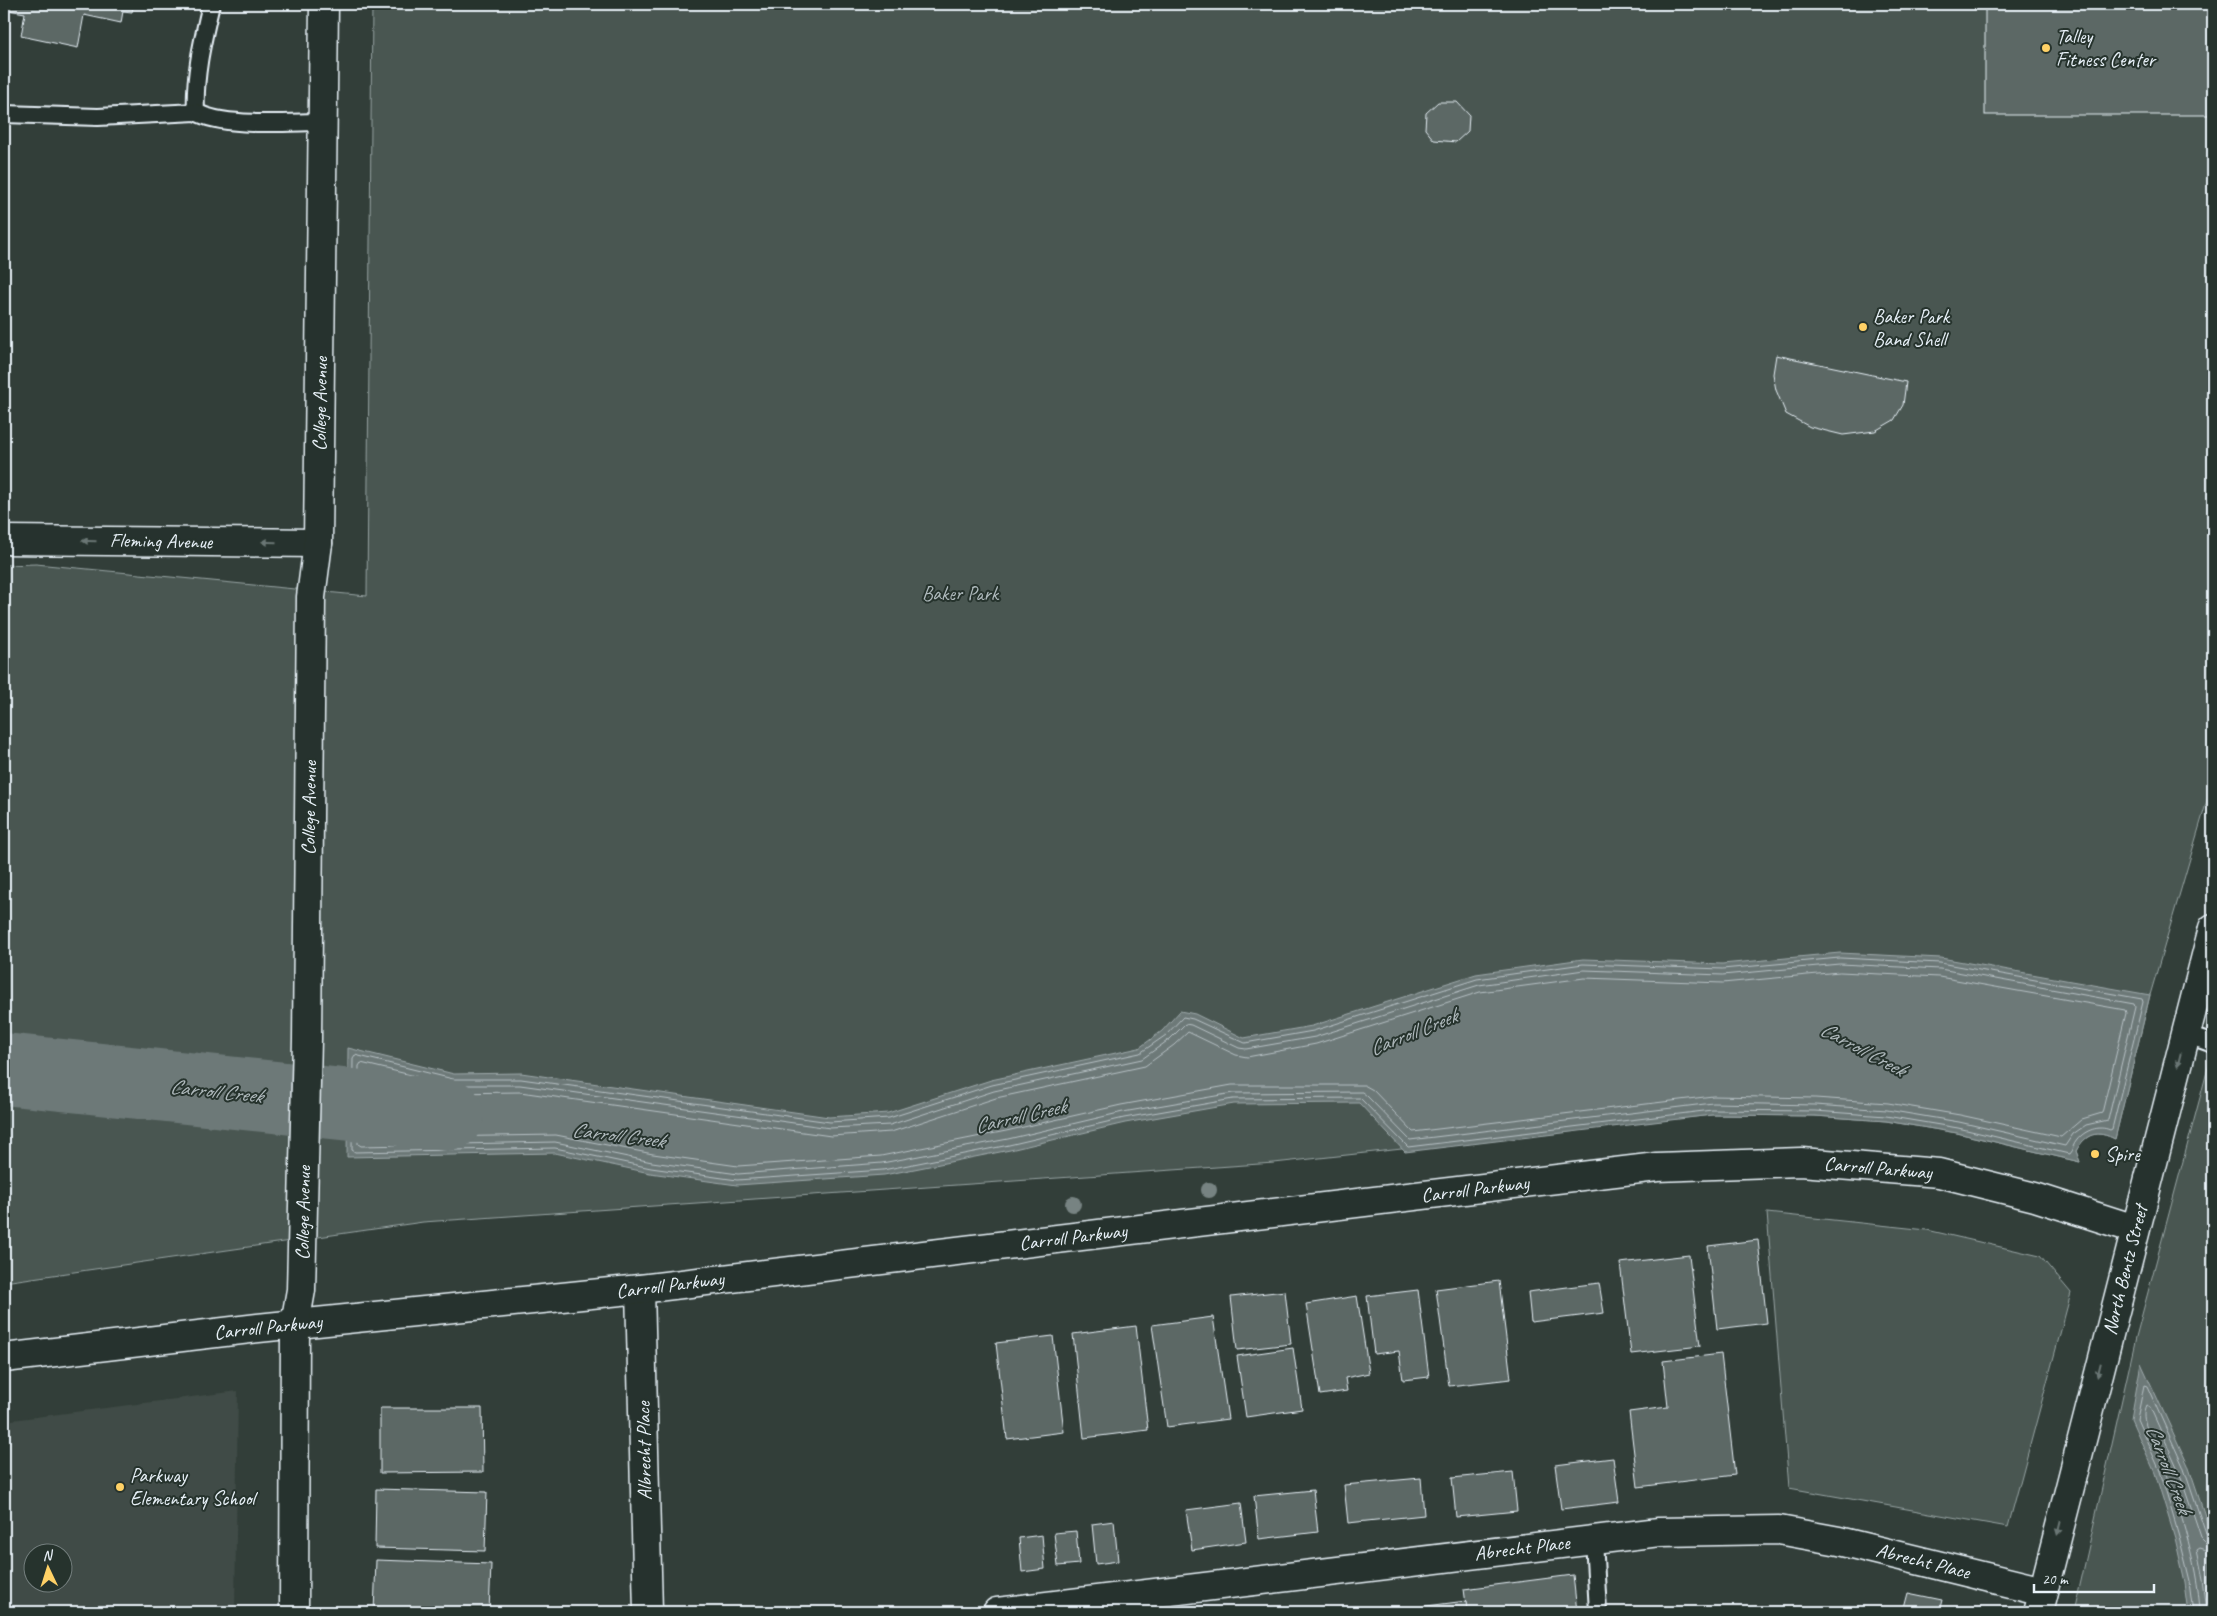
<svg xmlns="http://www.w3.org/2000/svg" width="2217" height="1616" font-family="Caveat,sans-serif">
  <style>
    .built { fill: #3f4b46; fill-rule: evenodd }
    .green { fill: #495651; stroke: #98a4a4 }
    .water { fill: #6d7978; stroke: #9ea9ab }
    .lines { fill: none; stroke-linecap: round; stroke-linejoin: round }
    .shore { stroke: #b7c1c5; stroke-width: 1 }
    .river { stroke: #6d7978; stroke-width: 72 }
    .building { fill: #5c6865; stroke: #e8f1f8 }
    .service-casing { stroke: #e8f1f8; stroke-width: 20 }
    .minor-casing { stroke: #e8f1f8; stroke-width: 31 }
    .tertiary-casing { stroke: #e8f1f8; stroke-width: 31 }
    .primary-casing { stroke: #e8f1f8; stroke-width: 31 }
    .service { stroke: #26332d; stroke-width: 16 }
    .minor { stroke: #26332d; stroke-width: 28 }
    .tertiary { stroke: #26332d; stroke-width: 28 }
    .primary { stroke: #26332d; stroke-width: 28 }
    .tree { fill: #778382 }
    .oneway { fill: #6a7674 }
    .poi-dot { fill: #ffd166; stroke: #26332d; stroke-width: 2 }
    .labels { text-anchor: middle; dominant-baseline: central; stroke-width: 4; stroke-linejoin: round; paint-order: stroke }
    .poi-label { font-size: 20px; fill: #e8f1f8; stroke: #26332d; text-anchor: start }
    .street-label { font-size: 20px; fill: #e8f1f8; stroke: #26332d }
    .park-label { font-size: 20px; fill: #b0bbbe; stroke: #26332d }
    .water-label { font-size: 21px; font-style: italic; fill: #b1bbbe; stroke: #26332d }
  </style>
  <rect width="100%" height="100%" fill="#323e39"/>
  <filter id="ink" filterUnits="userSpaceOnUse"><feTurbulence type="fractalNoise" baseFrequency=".02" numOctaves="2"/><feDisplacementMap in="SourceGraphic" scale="10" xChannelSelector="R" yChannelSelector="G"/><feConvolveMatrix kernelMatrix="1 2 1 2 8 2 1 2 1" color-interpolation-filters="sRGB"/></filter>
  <g filter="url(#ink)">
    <!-- built -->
    <path class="built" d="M238,1391L235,1612H4V1421ZM32,1554H62V1584H32Z"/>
    <!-- green -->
    <g class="green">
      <path d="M372,4H2213V780L2150,995L2115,1139C2097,1130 2086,1133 2076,1151L2080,1162L1957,1133L1886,1121L1815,1116L1712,1115L1274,1163L423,1222L4,1282V565L36,564L367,596Z"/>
      <polygon points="2213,1049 2213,1612 2074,1612 2136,1337"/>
      <polygon points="1767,1213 1927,1230 2040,1256 2071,1293 2008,1527 1789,1488"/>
    </g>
    <!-- water -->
    <g class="water">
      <path d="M1840,953L1941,958L2150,995L2115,1139C2097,1130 2086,1133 2076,1151L2080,1162L1957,1133L1886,1121L1815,1116L1712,1115L1405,1152L1359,1103L1234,1104L1125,1123L1010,1150L884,1175L737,1185L650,1173L555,1153L347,1157L348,1048L454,1074L521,1073L829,1117L888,1113L991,1080L1139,1048L1162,1031L1180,1011L1195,1014L1244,1038L1312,1026L1476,974L1583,959L1722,964Z"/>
      <polygon points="2141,1363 2188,1465 2210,1531 2213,1542 2213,1612 2189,1612 2185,1582 2175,1538 2155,1473 2131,1419"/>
    </g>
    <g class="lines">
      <!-- shore -->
      <g class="shore">
        <path d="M1840,958L1940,963L2142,999L2143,1002L2112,1129L2110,1130C2099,1125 2085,1130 2077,1140C2073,1144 2073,1150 2069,1154L1958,1128L1886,1116L1815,1111L1712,1110L1408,1147L1360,1098L1233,1099L1124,1118L1009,1145L883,1170L737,1180L651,1168L555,1148L355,1152L352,1150L353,1058L355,1055L453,1079H521L830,1122L889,1118L992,1085L1140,1053L1166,1035L1183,1017L1193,1019L1245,1043L1313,1031L1477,979L1583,964L1722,969Z"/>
        <polygon points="1840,964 1940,969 2134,1004 2135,1007 2108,1120 2086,1125 2073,1134 2065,1146 1959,1122 1887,1110 1815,1105 1713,1103 1410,1140 1367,1096 1362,1092 1233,1093 1123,1112 1008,1139 882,1163 738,1174 652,1162 555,1142 361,1146 358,1144 359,1066 361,1063 453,1085 520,1085 830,1128 890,1125 994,1091 1142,1059 1170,1039 1185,1024 1191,1025 1239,1048 1246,1049 1315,1037 1479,985 1584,970 1722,975"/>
        <polygon points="1840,972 1939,977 2125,1010 2126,1013 2102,1113 2082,1119 2061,1137 1960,1115 1888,1103 1815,1098 1713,1096 1413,1132 1373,1090 1364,1085 1232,1085 1121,1105 1006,1131 881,1156 738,1166 653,1154 556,1135 369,1138 366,1136 367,1075 369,1073 452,1093 520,1092 831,1136 891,1132 996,1098 1145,1066 1174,1045 1188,1032 1236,1055 1247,1057 1316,1044 1480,992 1584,978 1722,983"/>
        <polyline points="2194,1612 2190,1581 2179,1536 2160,1471 2137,1419 2144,1385 2147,1386 2183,1466 2206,1534 2213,1538"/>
        <path d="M2200,1612C2198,1564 2177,1496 2158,1452C2152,1438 2139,1420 2146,1405L2150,1407L2178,1469L2201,1538L2206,1543L2213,1544"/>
        <polyline points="2207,1612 2203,1579 2197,1550 2200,1548 2213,1552"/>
      </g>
      <!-- river -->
      <polyline class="river" points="4,1069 448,1115"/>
    </g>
    <!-- building -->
    <g class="building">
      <polygon points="9,4 134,4 132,12 123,11 121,23 84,15 78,48 21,36 25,13 8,10"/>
      <rect x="1985" y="4" width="228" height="111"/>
      <polygon points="1438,102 1457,102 1469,115 1468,131 1456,142 1434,140 1425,129 1426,113"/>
      <polygon points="1776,355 1906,382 1903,405 1894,420 1875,431 1843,435 1810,427 1786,414 1776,390 1773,374"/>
      <polygon points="1758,1240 1767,1323 1717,1329 1708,1246"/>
      <polygon points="1689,1255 1700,1346 1631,1354 1620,1263"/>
      <polygon points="1499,1281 1511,1379 1449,1386 1436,1289"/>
      <polygon points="1599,1283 1604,1313 1531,1322 1528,1292"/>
      <polygon points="1418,1290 1429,1377 1403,1380 1399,1351 1374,1354 1367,1296"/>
      <polygon points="1285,1291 1291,1344 1237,1350 1231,1297"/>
      <polygon points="1357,1296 1369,1373 1345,1378 1347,1391 1320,1395 1306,1304"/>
      <polygon points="1213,1317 1228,1419 1167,1427 1152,1325"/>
      <polygon points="1136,1326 1148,1430 1084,1438 1073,1334"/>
      <polygon points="1053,1336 1064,1432 1007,1439 996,1343"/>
      <polygon points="1293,1348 1302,1409 1246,1417 1237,1356"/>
      <polygon points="1721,1354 1735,1475 1638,1487 1629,1412 1668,1407 1663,1361"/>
      <polygon points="380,1408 482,1408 483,1472 380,1473"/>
      <polygon points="1613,1458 1619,1502 1561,1509 1555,1465"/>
      <polygon points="1513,1472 1517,1511 1456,1517 1452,1478"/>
      <polygon points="1421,1478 1424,1515 1348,1523 1344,1485"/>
      <polygon points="376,1489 487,1492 485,1551 375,1548"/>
      <polygon points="1313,1490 1318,1532 1259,1539 1254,1496"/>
      <polygon points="1241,1503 1246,1542 1192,1550 1186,1510"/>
      <polygon points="1114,1521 1118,1561 1096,1564 1092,1524"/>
      <polygon points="1076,1531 1079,1564 1058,1566 1054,1533"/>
      <polygon points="1042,1535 1045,1569 1022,1572 1019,1538"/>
      <polygon points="376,1560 491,1564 489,1612 374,1612"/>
      <polygon points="1573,1575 1577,1612 1467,1612 1464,1589"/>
      <polygon points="1908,1593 1942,1600 1939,1612 1903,1612"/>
      <polygon points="1466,1601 1467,1612 1403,1612 1403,1609"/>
    </g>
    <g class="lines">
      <defs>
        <g id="service">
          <path d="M211,4C203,39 194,75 196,112C224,128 290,122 323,122"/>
          <polyline points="4,114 98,117 196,112"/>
          <polyline points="2185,1034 2213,1044"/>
          <polyline points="1594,1540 1598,1612"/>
        </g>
        <g id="minor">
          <polyline points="4,540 318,543"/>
          <polyline points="640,1289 648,1612"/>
          <polyline points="4,1358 258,1328 640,1289 1657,1167 1801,1162 1939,1173 2035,1197 2135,1229"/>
          <polyline points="997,1612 1594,1540 1659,1532 1779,1530 1839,1541 2043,1591"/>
        </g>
        <polyline id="tertiary" points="294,1612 295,1324 301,1290 307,1039 311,597 318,543 324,4"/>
        <polyline id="primary" points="2038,1612 2213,928"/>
      </defs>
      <!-- service casing -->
      <use href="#service" class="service-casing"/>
      <!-- minor casing -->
      <use href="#minor" class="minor-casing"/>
      <!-- tertiary casing -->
      <use href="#tertiary" class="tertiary-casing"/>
      <!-- primary casing -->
      <use href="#primary" class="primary-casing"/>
      <!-- service -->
      <use href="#service" class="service"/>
      <!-- minor -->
      <use href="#minor" class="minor"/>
      <!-- tertiary -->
      <use href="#tertiary" class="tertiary"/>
      <!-- primary -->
      <use href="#primary" class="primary"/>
    </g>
    <!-- trees -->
    <g class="tree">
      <circle cx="1209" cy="1190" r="8"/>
      <circle cx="1073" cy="1204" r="8"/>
    </g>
    <!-- one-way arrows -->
    <defs><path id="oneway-solid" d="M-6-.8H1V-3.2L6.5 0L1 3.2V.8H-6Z" transform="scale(1.25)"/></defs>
    <g class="oneway">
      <use href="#oneway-solid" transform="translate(89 541) rotate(-179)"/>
      <use href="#oneway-solid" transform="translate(269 542) rotate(-179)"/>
      <use href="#oneway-solid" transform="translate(2179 1060) rotate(104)"/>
      <use href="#oneway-solid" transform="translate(2099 1370) rotate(104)"/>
      <use href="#oneway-solid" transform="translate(2059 1528) rotate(104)"/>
    </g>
  </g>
  <!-- markers -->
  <g class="poi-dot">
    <circle cx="2046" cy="48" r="5"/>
    <circle cx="1863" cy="327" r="5"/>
    <circle cx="2095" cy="1154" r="5"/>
    <circle cx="120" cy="1487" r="5"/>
  </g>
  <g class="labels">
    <!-- poi labels -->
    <g class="poi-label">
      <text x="2056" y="36">Talley<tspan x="2056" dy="23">Fitness Center</tspan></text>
      <text x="1873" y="316">Baker Park<tspan x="1873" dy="23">Band Shell</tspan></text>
      <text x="2105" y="1154">Spire</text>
      <text x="130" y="1475">Parkway<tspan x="130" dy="23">Elementary School</tspan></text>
    </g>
    <!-- street labels -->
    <g class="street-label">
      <text transform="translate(320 404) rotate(-89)">College Avenue</text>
      <text transform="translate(161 541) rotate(1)">Fleming Avenue</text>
      <text transform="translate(309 808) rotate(-89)">College Avenue</text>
      <text transform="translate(1878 1168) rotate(5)">Carroll Parkway</text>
      <text transform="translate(1475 1189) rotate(-7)">Carroll Parkway</text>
      <text transform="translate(303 1213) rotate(-89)">College Avenue</text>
      <text transform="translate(1073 1237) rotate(-7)">Carroll Parkway</text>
      <text transform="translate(2125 1270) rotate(-76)">North Bentz Street</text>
      <text transform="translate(670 1285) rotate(-7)">Carroll Parkway</text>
      <text transform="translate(268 1327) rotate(-6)">Carroll Parkway</text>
      <text transform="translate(644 1451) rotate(-91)">Albrecht Place</text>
      <text transform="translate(1522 1548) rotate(-7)">Abrecht Place</text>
      <text transform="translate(1923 1561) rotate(14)">Abrecht Place</text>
    </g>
    <!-- park labels -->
    <g class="park-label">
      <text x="960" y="593">Baker Park</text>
    </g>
    <!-- water labels -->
    <g class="water-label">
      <text transform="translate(1413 1032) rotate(-22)">Carroll Creek</text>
      <text transform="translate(1863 1049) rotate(28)">Carroll Creek</text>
      <text transform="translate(216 1091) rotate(6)">Carroll Creek</text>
      <text transform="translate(1020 1116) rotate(-13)">Carroll Creek</text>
      <text transform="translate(618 1135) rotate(7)">Carroll Creek</text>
      <text transform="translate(2169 1469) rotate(69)">Carroll Creek</text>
    </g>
  </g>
  <!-- margin -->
  <rect width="2217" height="1616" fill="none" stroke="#26332d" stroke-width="20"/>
  <rect x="10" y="10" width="2197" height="1596" fill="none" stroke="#e8f1f8" stroke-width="2" filter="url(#ink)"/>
  <!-- north arrow -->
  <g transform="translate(48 1568) rotate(356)"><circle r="24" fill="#26332d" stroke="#747f7e"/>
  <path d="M0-4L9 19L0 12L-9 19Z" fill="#ffd166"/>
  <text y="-8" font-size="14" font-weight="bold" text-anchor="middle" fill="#e8f1f8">N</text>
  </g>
  <!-- scale -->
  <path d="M2034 1584v8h120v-8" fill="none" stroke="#e8f1f8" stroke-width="2.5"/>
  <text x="2042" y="1584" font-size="15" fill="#e8f1f8" stroke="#26332d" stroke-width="4" paint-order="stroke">20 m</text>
</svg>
